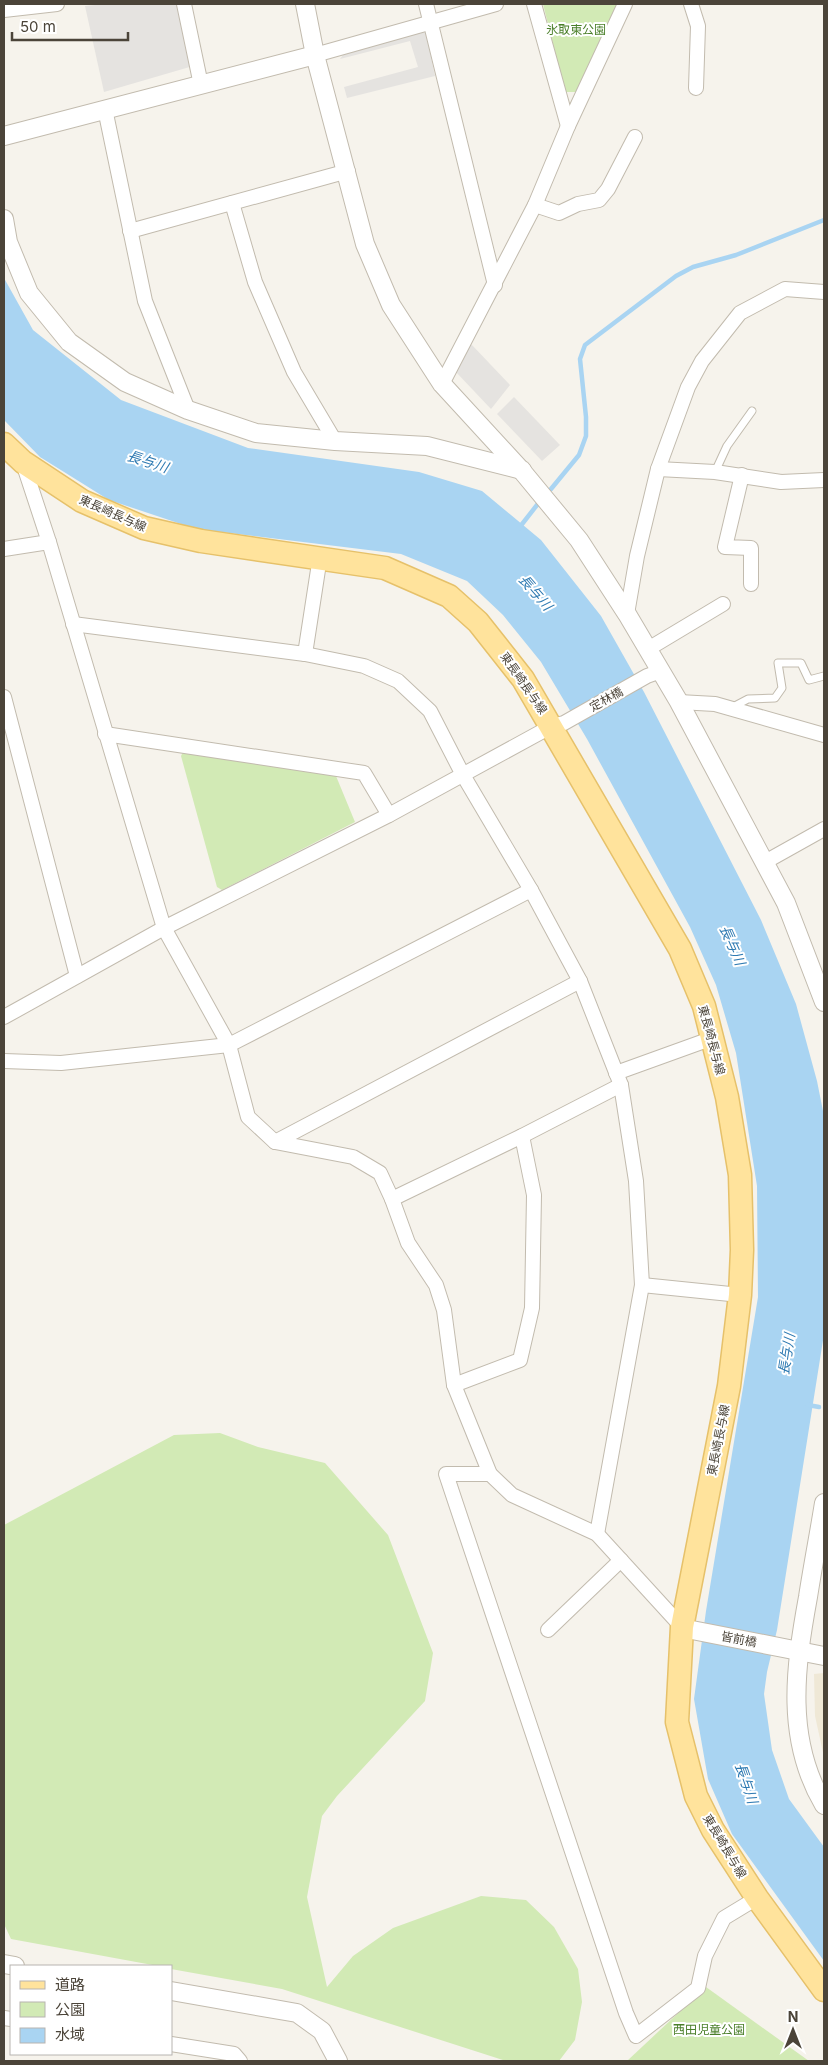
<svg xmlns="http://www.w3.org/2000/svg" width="828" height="2065" font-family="Inter,'Noto Sans JP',sans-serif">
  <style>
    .education { fill: #efe8d6 }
    .green { fill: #d2eab5 }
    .parking { fill: #e5e3e0 }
    .water { fill: #a9d4f2 }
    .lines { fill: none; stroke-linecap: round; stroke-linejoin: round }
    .stream { stroke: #a9d4f2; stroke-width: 4.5 }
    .service-casing { stroke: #c2bbae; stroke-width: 9 }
    .minor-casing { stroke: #c2bbae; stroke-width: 16 }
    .tertiary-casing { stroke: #c2bbae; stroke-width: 20 }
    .primary-casing { stroke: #e6c16a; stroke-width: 25 }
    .service { stroke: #fff; stroke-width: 7 }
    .minor { stroke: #fff; stroke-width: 14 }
    .tertiary { stroke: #fff; stroke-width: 18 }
    .primary { stroke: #ffe39c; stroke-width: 22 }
    .labels { text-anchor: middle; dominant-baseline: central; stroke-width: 4; stroke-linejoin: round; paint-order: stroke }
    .park-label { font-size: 12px; fill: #4a7f2a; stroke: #fff }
    .street-label { font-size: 12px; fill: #4b4439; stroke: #fff }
    .water-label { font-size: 14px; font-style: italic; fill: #2e7ab2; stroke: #fff }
  </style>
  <rect width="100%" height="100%" fill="#f6f3ec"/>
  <!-- education -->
  <polygon class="education" points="824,1673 824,1757 815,1716 814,1674"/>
  <!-- green -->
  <g class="green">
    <polygon points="543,4 617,4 577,92 565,92"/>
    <polygon points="183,752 336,776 355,822 222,890 217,887 181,756"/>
    <polygon points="220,1433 258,1447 325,1463 388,1535 433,1653 425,1701 337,1796 322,1816 307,1897 327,1987 353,1956 393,1928 481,1896 526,1900 554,1927 578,1969 582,2002 575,2040 559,2061 506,2061 282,1989 171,1969 171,1966 158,1966 11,1939 4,1924 4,1525 174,1435"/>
    <polygon points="706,1987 809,2061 627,2061"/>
  </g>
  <!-- parking -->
  <g class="parking">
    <polygon points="105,4 179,4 193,66 104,92 85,6"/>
    <polygon points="417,31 426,33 435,76 347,98 344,87 418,67 410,41 340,59 346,51"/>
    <polygon points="471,344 510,385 491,409 456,372"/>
    <polygon points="514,397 560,445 542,461 497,414"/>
  </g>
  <!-- water -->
  <polygon class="water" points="4,278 33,330 121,400 248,448 419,472 482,491 541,540 601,616 644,692 761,920 796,1004 817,1081 824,1116 824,1334 777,1630 767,1672 764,1694 772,1750 789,1799 824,1847 824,1961 732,1834 708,1779 694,1699 706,1611 758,1297 757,1186 736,1053 716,985 690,927 587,739 541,662 503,615 467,581 401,554 196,529 109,500 40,457 4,420"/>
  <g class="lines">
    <!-- stream -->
    <g class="stream">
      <polyline points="551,489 579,455 586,436 586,417 580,359 585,345 676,276 693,267 736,255 824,220"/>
      <polyline points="519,528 537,505"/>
      <polyline points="808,1405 819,1407"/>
    </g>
    <defs>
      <g id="service">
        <polyline points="715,472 727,446 752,411"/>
        <polyline points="731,708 748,699 775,698 782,688 778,663 801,663 809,680 824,676"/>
      </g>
      <g id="minor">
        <polyline points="184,4 201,85"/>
        <polyline points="426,4 495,285"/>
        <polyline points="534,4 568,126"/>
        <polyline points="691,4 698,26 696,88"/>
        <polyline points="4,10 57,4"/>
        <polyline points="315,55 496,4"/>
        <polyline points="105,109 145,301 188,410"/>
        <polyline points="232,203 255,282 294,372 335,441"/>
        <polyline points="535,205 559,213 578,204 599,200 608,189 635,137"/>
        <polyline points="130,231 348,171"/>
        <polyline points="442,384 535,205 568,126 625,4"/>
        <polyline points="23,463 49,542 164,928 229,1045 248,1117 275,1142 353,1157 380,1173 392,1199 408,1243 436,1285 444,1310 454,1385 490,1474 512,1495 597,1534 682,1627"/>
        <polyline points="658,469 715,472 781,482 824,480"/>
        <polyline points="742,475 725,547 751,548 751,584"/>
        <polyline points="4,549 49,542"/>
        <polyline points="627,614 637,556 658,469 688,387 702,361 740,313 785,289 824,292"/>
        <polyline points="73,624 305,654 364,666 398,681 430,711 463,775 531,890 580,981 621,1085 636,1181 642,1285 597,1534"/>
        <polyline points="648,649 723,604"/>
        <polyline points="305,654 320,557"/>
        <polyline points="4,697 77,976"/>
        <polyline points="679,702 715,704 824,735"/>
        <polyline points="105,734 364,773 389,815"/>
        <polyline points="765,862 824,829"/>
        <polyline points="4,1017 164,928 389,815 552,726 564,723 647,676 661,671"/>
        <polyline points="4,1061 61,1063 229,1045 531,890"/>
        <polyline points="616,1073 713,1038"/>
        <polyline points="275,1142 580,981"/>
        <polyline points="392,1199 522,1136 621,1085"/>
        <polyline points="642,1285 740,1295"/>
        <polyline points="454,1385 520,1360 532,1308 534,1195 522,1136"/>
        <polyline points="490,1474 446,1474 626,2013 636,2036 698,1988 705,1956 724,1918 757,1898"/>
        <polyline points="548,1630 621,1560"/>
        <polyline points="4,2018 11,2019"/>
        <polyline points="171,2044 234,2054 240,2061"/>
      </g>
      <g id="tertiary">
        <polyline points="305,4 315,55 365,244 391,305 442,384 522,471 579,540 627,614 679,702 786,903 824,1002"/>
        <polyline points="4,136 315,55"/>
        <polyline points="4,219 8,242 29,293 69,342 125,382 188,410 256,433 335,441 427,446 522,470"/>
        <path d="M824,1503C819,1534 813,1565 808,1597C795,1668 785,1739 824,1805"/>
        <polyline points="682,1627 692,1630 824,1656"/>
        <polyline points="4,1964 15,1966"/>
        <polyline points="171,1991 297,2013 322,2031 338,2061"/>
      </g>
      <polyline id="primary" points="4,444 23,462 82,501 144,528 201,541 385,568 449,596 478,622 523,679 680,949 704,1006 727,1097 740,1175 742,1250 740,1295 729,1386 682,1627 677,1722 696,1796 713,1830 757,1898 824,1990"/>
    </defs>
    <!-- service casing -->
    <use href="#service" class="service-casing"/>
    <!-- minor casing -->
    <use href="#minor" class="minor-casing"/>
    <!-- tertiary casing -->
    <use href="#tertiary" class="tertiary-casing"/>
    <!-- primary casing -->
    <use href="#primary" class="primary-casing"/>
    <!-- service -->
    <use href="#service" class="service"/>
    <!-- minor -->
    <use href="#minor" class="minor"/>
    <!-- tertiary -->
    <use href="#tertiary" class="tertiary"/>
    <!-- primary -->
    <use href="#primary" class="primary"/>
  </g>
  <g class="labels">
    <!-- park labels -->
    <g class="park-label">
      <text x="576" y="29">氷取東公園</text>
      <text x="709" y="2029">西田児童公園</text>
    </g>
    <!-- street labels -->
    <g class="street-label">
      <text transform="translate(113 513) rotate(24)">東長崎長与線</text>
      <text transform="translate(524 683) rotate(55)">東長崎長与線</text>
      <text transform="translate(606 699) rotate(-29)">定林橋</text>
      <text transform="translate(712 1040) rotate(75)">東長崎長与線</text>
      <text transform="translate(718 1440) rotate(-79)">東長崎長与線</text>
      <text transform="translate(739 1639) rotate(11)">皆前橋</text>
      <text transform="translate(725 1846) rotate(59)">東長崎長与線</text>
    </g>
    <!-- water labels -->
    <g class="water-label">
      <text transform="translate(148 461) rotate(18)">長与川</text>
      <text transform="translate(536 592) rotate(49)">長与川</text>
      <text transform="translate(733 945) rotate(66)">長与川</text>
      <text transform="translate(786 1354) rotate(-81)">長与川</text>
      <text transform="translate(747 1783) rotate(71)">長与川</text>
    </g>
  </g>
  <!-- border -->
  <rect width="828" height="2065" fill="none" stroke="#4b4439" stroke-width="10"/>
  <!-- legend -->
  <rect x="10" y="1965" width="162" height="90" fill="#ffffff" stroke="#b7b4b0"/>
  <rect x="20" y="1981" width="25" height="8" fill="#ffe39c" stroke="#b7b4b0"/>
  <text x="55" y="1990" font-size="15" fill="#4b4439">道路</text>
  <rect x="20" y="2002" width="25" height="15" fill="#d2eab5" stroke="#b7b4b0"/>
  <text x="55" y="2015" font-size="15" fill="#4b4439">公園</text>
  <rect x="20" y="2028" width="25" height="15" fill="#a9d4f2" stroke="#b7b4b0"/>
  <text x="55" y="2040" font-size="15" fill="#4b4439">水域</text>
  <!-- north arrow -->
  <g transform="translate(793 2030)" stroke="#ffffff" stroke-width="4" paint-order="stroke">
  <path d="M0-4L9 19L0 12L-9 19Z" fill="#4b4439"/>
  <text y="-8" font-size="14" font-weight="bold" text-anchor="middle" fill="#4b4439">N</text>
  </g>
  <!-- scale -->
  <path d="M12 32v8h116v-8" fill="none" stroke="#4b4439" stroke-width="2.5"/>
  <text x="20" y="32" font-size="15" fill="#4b4439" stroke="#ffffff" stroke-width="4" paint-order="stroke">50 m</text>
</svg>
